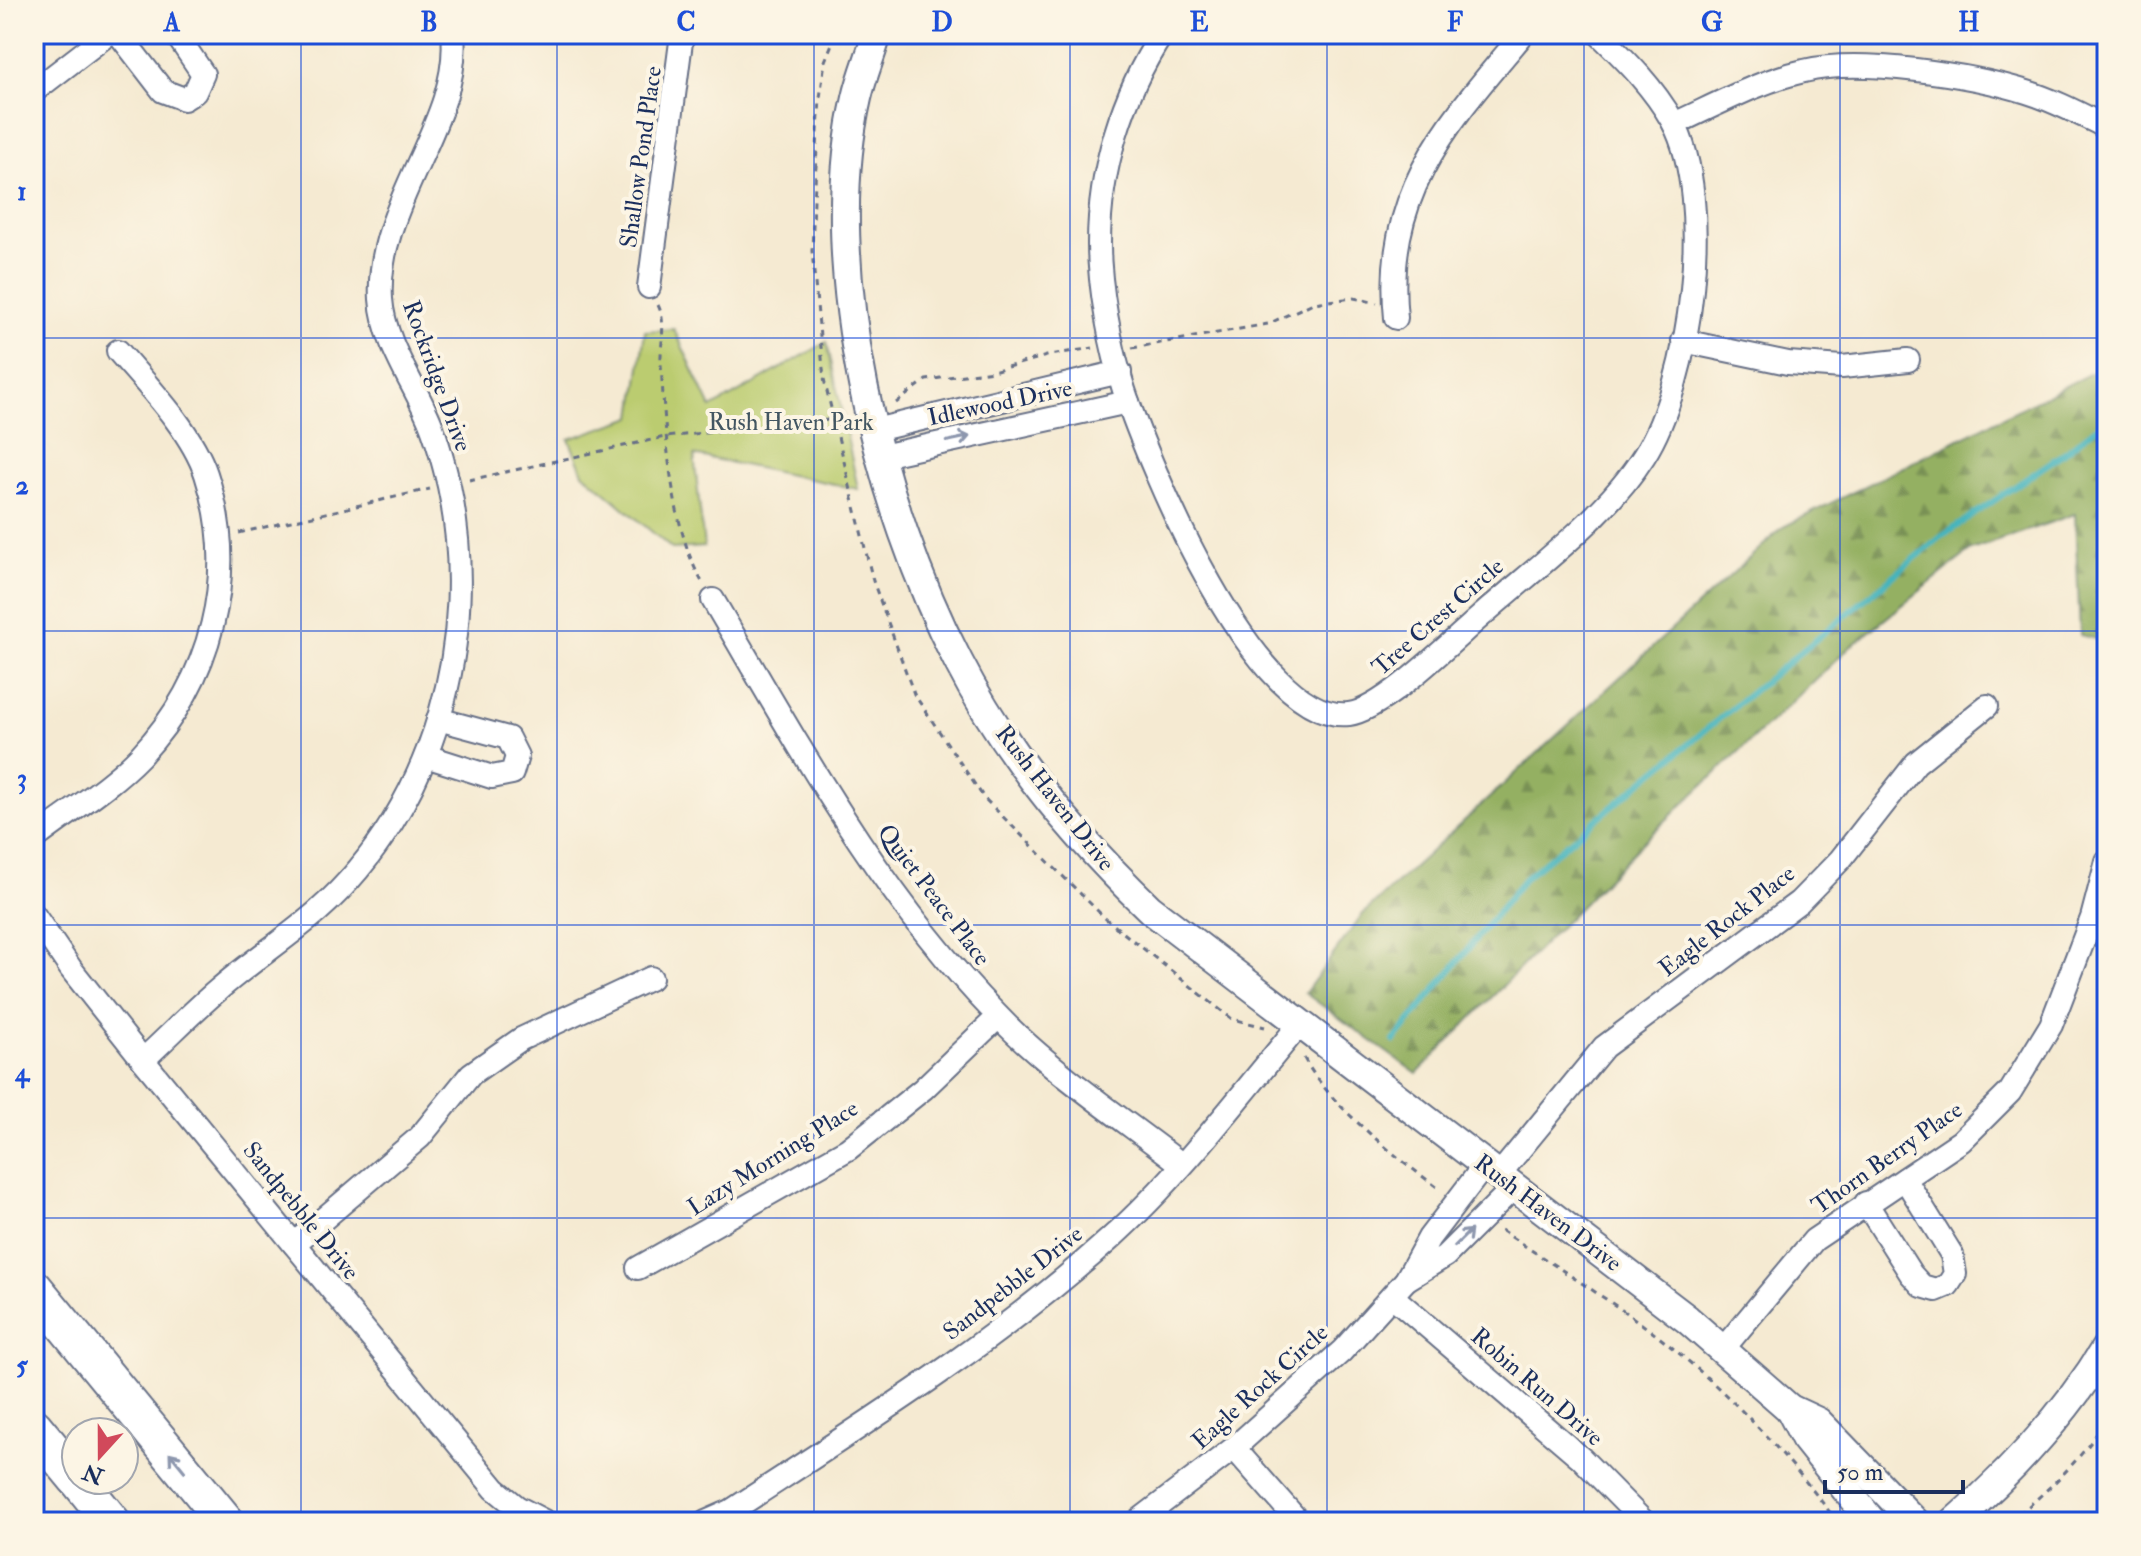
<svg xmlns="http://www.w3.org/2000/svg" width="2141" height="1556" font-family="'IM FELL Double Pica',serif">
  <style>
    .forest { fill: url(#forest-firs); stroke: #587060; stroke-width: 2 }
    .park { fill: #bbcc6f; stroke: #6b7e66; stroke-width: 2 }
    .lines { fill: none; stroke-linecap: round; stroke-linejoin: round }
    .stream { stroke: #44b4bd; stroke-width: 6 }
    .minor-casing { stroke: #677087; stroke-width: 26 }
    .tertiary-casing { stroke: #677087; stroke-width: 32 }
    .primary-casing { stroke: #677087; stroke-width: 40 }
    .path { stroke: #677087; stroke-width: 3; stroke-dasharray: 6 6; stroke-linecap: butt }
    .minor { stroke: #fff; stroke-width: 22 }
    .tertiary { stroke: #fff; stroke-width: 28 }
    .primary { stroke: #fff; stroke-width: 36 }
    .oneway { stroke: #8d97ae }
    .grid { fill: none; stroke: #1d4ed8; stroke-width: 2; stroke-opacity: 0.55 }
    .labels { text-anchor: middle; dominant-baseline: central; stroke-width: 8; stroke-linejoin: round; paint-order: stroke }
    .street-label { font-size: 24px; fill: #1b2f5e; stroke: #fcf5e5 }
    .park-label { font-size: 24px; fill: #435662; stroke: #fcf5e5 }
    .neatline { fill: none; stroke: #1d4ed8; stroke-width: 3 }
    .grid-label { font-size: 26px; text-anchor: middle; font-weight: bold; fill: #1d4ed8 }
  </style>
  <defs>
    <pattern id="forest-firs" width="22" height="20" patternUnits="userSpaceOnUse" patternTransform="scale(2)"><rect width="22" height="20" fill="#94b062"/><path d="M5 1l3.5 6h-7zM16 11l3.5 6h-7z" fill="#789054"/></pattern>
  </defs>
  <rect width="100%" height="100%" fill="#fcf5e5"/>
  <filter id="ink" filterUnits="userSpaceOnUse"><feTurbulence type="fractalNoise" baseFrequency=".0125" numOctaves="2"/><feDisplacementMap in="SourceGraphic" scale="16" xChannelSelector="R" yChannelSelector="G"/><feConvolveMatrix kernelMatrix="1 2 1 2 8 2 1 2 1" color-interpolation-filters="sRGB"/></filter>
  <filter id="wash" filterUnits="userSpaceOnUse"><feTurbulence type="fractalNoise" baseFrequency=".006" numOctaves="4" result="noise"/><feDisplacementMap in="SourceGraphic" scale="32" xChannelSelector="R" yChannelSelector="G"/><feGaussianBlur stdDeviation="1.8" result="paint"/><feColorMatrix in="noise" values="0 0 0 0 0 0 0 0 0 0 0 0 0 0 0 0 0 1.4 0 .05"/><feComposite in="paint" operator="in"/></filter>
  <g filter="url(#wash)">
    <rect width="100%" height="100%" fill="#f5ead2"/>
    <!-- forest -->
    <polygon class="forest" points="2107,365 2107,642 2080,635 2075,514 1971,550 1849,648 1644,841 1417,1074 1305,993 1363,914 1783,527"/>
    <!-- park -->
    <polygon class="park" points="674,329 711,408 827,342 858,489 694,455 704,547 672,549 583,473 569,439 633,417 645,331"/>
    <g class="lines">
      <!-- stream -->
      <polyline class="stream" points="1394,1041 1525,878 1941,537 2061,455 2107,419"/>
    </g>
  </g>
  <g filter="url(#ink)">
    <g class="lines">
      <defs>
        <g id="minor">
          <polyline points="119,34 163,91 184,99 195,92 203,74 176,34"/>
          <path d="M1162,34C1122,95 1099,171 1099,244C1099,287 1111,349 1124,390C1148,463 1255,725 1349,714C1383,710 1452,641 1480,617C1535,568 1604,519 1644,456C1691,383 1715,200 1673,122C1654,88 1627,61 1599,34"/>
          <polyline points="34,91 108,34"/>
          <path d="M1674,124C1716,105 1759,81 1804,71C1859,57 1972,75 2027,92C2053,100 2076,112 2100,124"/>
          <polyline points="649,287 682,34"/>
          <path d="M1396,318C1383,193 1448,123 1523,34"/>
          <polyline points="1683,341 1788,363 1842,367 1908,360"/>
          <polyline points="875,430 1120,372"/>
          <polyline points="882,456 1128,402"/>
          <path d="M713,600C798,744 879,894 997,1015C1047,1068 1123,1119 1181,1164"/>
          <polyline points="426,756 492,777 512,773 517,756 508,738 438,719"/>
          <path d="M34,839C69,812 110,787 140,756C211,680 240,575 206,474C191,430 148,386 118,351"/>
          <polyline points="34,915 71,969 143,1060 495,1489 517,1507 546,1522"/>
          <path d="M143,1060C168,1037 192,1012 218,990C250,962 286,939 318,911C435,807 481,637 449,486C444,465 438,442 430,422C414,383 384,343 381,299C375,203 462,122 453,34"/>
          <polyline points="1498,1176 1604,1047 1799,902 1840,860 1916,763 1987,706"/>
          <polyline points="1866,1203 1911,1274 1922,1286 1936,1290 1948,1285 1955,1274 1952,1255 1905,1179"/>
          <polyline points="294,1244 420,1137 471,1074 521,1039 651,978"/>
          <polyline points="638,1268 848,1149 923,1089 998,1017"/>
          <polyline points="1406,1280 1445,1256 1513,1188"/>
          <polyline points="1392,1296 1581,1458 1644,1522"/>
          <polyline points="1723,1349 1814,1240 1961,1141 2010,1092 2051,1025 2092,918 2107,861"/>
          <polyline points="1234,1448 1299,1522"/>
          <path d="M706,1522L731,1511C861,1426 995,1343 1111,1238C1181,1175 1239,1097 1300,1024"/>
          <polyline points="1137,1522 1234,1448 1342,1351 1406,1280 1429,1238 1484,1166"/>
        </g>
        <g id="tertiary">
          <path d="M877,34C871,55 862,76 857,98C818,267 879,508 958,661C1005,753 1075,837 1150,909L1687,1319L1790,1409L1818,1422L1915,1522"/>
          <polyline points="1790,1409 1805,1438 1872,1522"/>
          <path d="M1954,1522C2014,1470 2066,1414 2107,1346"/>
        </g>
        <g id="primary">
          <polyline points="34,1288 226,1522"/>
          <polyline points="34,1427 76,1478"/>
          <polyline points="78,1480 112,1522"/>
        </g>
      </defs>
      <!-- minor casing -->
      <use href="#minor" class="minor-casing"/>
      <!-- tertiary casing -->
      <use href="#tertiary" class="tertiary-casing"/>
      <!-- primary casing -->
      <use href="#primary" class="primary-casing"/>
      <!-- path -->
      <g class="path">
        <polyline points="836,34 825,61 820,98 814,200 812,251 824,379 873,581 914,694 984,798 1106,919 1232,1019 1265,1027"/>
        <path d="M658,305C667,323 660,344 661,364C665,428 670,531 704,585"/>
        <polyline points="1132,348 1268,324 1313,303 1354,298 1377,303"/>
        <polyline points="896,403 926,380 993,371 1050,355 1093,348"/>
        <polyline points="469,480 665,437 847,418"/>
        <polyline points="239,533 430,489"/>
        <path d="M1304,1058C1328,1104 1398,1159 1441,1190"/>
        <path d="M1501,1230C1547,1261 1594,1290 1639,1322C1714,1377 1782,1447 1837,1522"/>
        <path d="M2010,1522C2047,1491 2082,1460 2107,1418"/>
      </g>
      <!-- minor -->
      <use href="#minor" class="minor"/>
      <!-- tertiary -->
      <use href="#tertiary" class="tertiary"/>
      <!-- primary -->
      <use href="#primary" class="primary"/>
    </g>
    <!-- one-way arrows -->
    <defs><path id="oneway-shaft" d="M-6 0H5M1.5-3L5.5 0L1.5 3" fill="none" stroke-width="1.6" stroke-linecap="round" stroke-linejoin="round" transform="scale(2)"/></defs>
    <g class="oneway">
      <use href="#oneway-shaft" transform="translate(958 439) rotate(-12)"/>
      <use href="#oneway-shaft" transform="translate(1463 1238) rotate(-45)"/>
      <use href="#oneway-shaft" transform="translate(177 1462) rotate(-129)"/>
    </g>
  </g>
  <!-- grid -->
  <path class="grid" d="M301,34V1522M557,34V1522M814,34V1522M1070,34V1522M1327,34V1522M1584,34V1522M1840,34V1522M34,338H2107M34,631H2107M34,925H2107M34,1218H2107"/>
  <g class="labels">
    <!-- street labels -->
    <g class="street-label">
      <text transform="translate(641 157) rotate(-82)">Shallow Pond Place</text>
      <text transform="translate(437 376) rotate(70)">Rockridge Drive</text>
      <text transform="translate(1000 403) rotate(-12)">Idlewood Drive</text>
      <text transform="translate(1438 617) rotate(-41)">Tree Crest Circle</text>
      <text transform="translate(1055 798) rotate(52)">Rush Haven Drive</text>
      <text transform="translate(934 895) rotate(53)">Quiet Peace Place</text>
      <text transform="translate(1727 921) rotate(-38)">Eagle Rock Place</text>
      <text transform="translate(773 1158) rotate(-32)">Lazy Morning Place</text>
      <text transform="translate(1887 1158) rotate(-35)">Thorn Berry Place</text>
      <text transform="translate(301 1211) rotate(51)">Sandpebble Drive</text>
      <text transform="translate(1548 1213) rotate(37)">Rush Haven Drive</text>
      <text transform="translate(1013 1283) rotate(-38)">Sandpebble Drive</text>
      <text transform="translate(1260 1387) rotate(-42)">Eagle Rock Circle</text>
      <text transform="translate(1537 1387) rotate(41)">Robin Run Drive</text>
    </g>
    <!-- park labels -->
    <g class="park-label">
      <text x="791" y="422">Rush Haven Park</text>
    </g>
  </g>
  <!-- margin -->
  <rect width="2141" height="1556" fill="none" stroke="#fcf5e5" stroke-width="88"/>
  <!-- north arrow -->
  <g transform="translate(100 1456) rotate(201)"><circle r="38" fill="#fcf5e5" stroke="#a2a6af" stroke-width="2"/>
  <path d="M0-6L14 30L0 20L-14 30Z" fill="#d1495b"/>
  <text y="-12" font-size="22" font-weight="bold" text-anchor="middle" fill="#1b2f5e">N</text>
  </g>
  <!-- scale -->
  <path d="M1825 1480v12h138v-12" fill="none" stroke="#1b2f5e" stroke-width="4"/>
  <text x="1837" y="1480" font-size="24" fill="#1b2f5e" stroke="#fcf5e5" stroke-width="6" paint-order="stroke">50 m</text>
  <rect x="44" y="44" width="2053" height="1468" class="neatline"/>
  <g class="grid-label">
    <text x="172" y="31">A</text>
    <text x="429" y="31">B</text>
    <text x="686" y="31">C</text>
    <text x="942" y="31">D</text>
    <text x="1199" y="31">E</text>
    <text x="1455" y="31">F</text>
    <text x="1712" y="31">G</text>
    <text x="1969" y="31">H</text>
    <text x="22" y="200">1</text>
    <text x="22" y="494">2</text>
    <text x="22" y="787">3</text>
    <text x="22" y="1081">4</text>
    <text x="22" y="1374">5</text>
  </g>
</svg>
